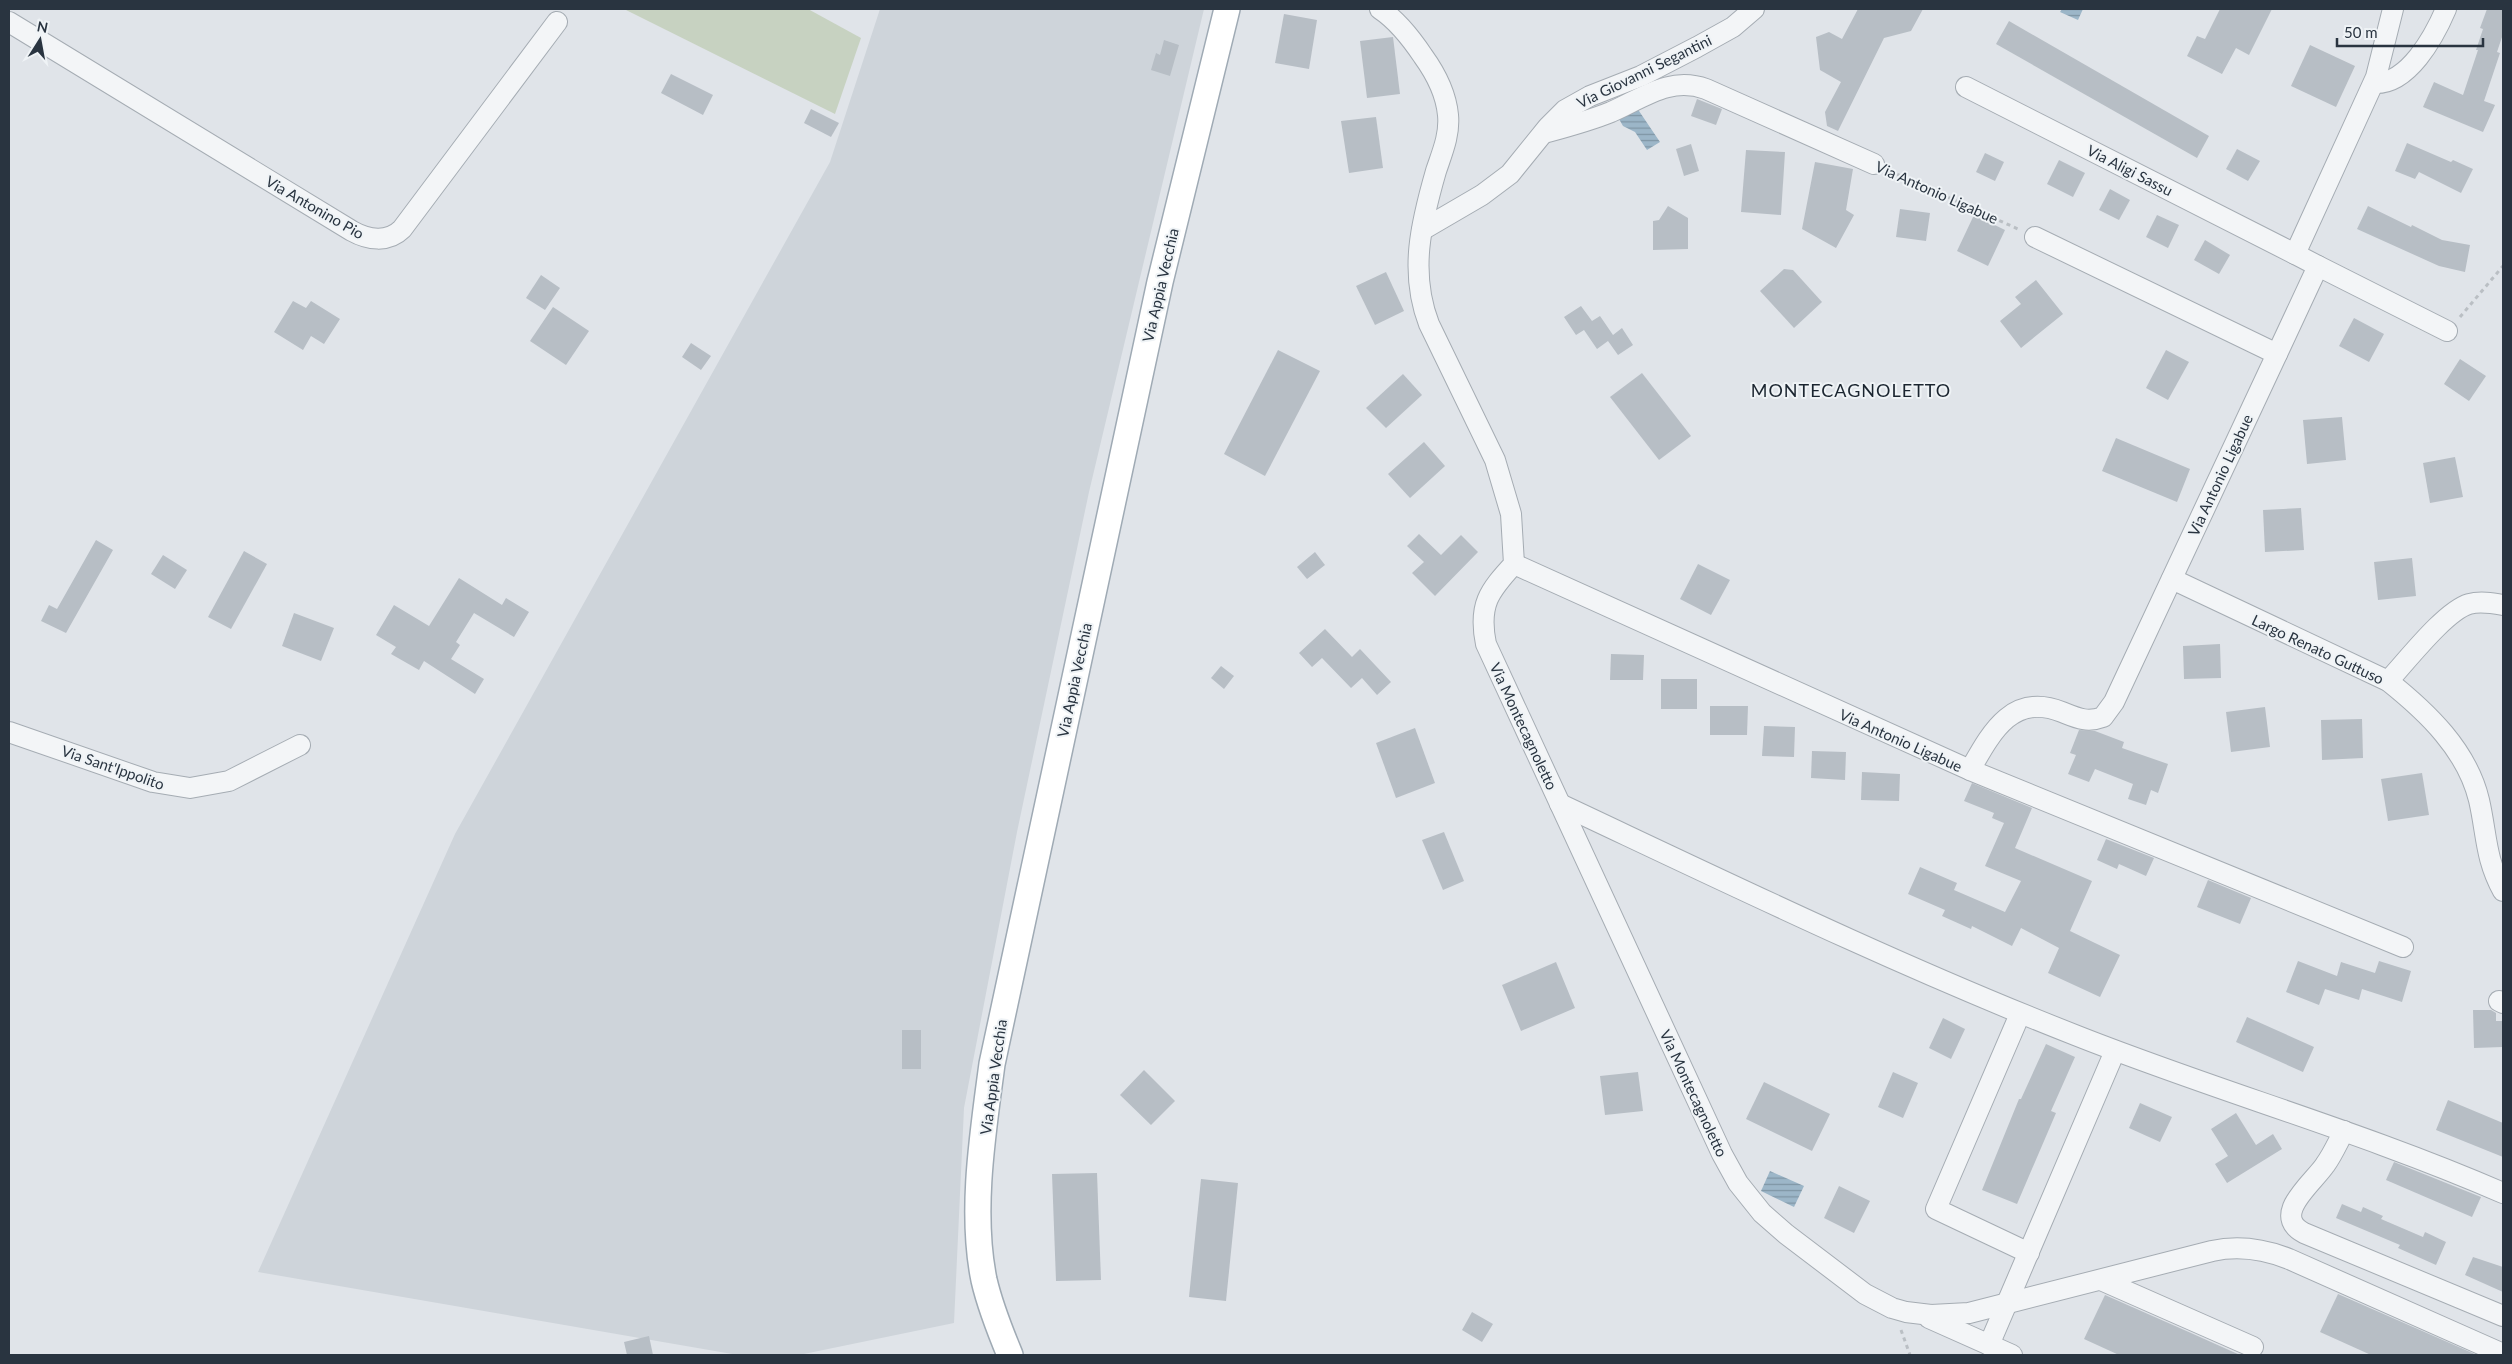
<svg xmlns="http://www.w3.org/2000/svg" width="2512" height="1364" font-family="Lato,sans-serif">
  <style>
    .built { fill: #ced4da }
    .pitch { fill: #c7d2c1 }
    .water { fill: url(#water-rules) }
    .building { fill: #b7bec5 }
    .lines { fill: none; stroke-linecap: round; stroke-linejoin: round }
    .minor-casing { stroke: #a5acb3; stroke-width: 22 }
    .major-casing { stroke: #9faab4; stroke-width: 28 }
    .path { stroke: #babfc4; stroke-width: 3; stroke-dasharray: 4 4; stroke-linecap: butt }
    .minor { stroke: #f3f5f7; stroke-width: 20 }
    .major { stroke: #fff; stroke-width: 25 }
    .labels { text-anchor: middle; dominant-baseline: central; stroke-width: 4; stroke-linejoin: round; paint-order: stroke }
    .street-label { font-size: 15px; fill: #293440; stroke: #eff3f6 }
    .quarter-label { font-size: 18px; letter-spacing: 1px; fill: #1b2530; stroke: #eff3f6 }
  </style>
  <defs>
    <pattern id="water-rules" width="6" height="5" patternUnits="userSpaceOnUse" patternTransform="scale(1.25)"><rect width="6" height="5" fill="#9cb6c8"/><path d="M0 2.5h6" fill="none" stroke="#7f95a4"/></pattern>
  </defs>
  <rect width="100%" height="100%" fill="#e0e4e9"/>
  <!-- built -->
  <polygon class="built" points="880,9 1204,9 1089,492 1017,832 964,1108 954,1323 799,1355 738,1355 258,1272 455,834 830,162"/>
  <!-- pitch -->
  <polygon class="pitch" points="624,9 808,9 861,38 835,114"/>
  <!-- water -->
  <g class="water">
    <polygon points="2062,9 2083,9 2078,20 2060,12"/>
    <polygon points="1637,108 1660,142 1647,150 1635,132 1623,126 1619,119"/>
    <polygon points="1770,1171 1804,1186 1794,1207 1761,1191"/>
  </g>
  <!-- building -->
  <g class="building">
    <polygon points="1858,9 1923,9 1911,31 1884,38 1838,131 1827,126 1825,112 1841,82 1820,70 1816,37 1829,32 1842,39"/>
    <polygon points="2220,9 2272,9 2249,55 2236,48 2222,74 2187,56 2197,36 2205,39"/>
    <polygon points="2487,9 2503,9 2503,34 2497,52 2500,53 2484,101 2495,105 2483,132 2423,107 2434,82 2463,95 2478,50 2476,50 2483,29 2480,28"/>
    <polygon points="1284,14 1317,20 1309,69 1275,63"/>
    <polygon points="2009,21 2209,136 2197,158 1996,44"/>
    <polygon points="1393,37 1400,94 1367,98 1360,41"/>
    <polygon points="1164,40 1179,45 1170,76 1151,70 1156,53 1160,55"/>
    <polygon points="2310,45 2355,66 2336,107 2291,86"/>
    <polygon points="671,74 713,95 703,115 661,93"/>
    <polygon points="1697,99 1722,109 1716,125 1691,116"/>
    <polygon points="811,109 839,123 831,137 804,123"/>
    <polygon points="1376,117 1383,168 1349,173 1341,121"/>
    <polygon points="2407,143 2451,162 2453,160 2473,169 2461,193 2419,172 2415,179 2395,171"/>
    <polygon points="1691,144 1699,171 1684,176 1676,149"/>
    <polygon points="2237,149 2260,161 2248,181 2226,169"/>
    <polygon points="1746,150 1785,152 1781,215 1741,212"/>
    <polygon points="1985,153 2004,162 1995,181 1976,172"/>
    <polygon points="2059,160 2085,173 2073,197 2047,184"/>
    <polygon points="1815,162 1853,169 1846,210 1854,215 1836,248 1802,229"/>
    <polygon points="2110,189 2130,200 2119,220 2099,210"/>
    <polygon points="1668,206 1688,218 1688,249 1653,250 1653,221 1659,220"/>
    <polygon points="2368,206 2411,227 2412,225 2442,240 2470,245 2465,272 2439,266 2357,229"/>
    <polygon points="1900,209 1930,213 1926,241 1896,237"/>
    <polygon points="1974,215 2005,230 1988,266 1957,251"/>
    <polygon points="2157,215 2179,225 2168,248 2146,237"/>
    <polygon points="2205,240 2230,255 2219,274 2194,260"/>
    <polygon points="1784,269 1793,270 1822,302 1794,328 1760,291"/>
    <polygon points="1386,272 1404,311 1375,325 1356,286"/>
    <polygon points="541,275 560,288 545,310 526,298"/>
    <polygon points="2036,280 2063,314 2021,348 2000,321 2021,304 2015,297"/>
    <polygon points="293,301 306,308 311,301 340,319 324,344 311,336 303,350 274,332"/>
    <polygon points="1581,306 1592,321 1600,316 1613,335 1622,328 1633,345 1618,355 1608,341 1597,349 1584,330 1576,335 1564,317"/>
    <polygon points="553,307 589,331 566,365 530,341"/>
    <polygon points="2354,318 2384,334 2369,362 2339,346"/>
    <polygon points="691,343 711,356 701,370 682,357"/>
    <polygon points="1278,350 1320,371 1265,476 1224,454"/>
    <polygon points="2166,350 2189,362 2168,400 2146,388"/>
    <polygon points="2460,359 2486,376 2469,401 2444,384"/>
    <polygon points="1642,373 1691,436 1659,460 1610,397"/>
    <polygon points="1403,374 1422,395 1386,428 1366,408"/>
    <polygon points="2342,417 2346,460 2307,464 2303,420"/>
    <polygon points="2116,438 2190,469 2177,502 2102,471"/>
    <polygon points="1424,442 1445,466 1410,498 1388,474"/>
    <polygon points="2455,457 2463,497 2430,503 2423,463"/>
    <polygon points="2301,508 2304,550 2265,552 2263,510"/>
    <polygon points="1419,534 1441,555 1461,535 1478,552 1435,596 1412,573 1424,562 1407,546"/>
    <polygon points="96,540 113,550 66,633 41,621 49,605 57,609"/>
    <polygon points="244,551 267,564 231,629 208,617"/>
    <polygon points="1315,552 1325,565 1307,579 1297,567"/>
    <polygon points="163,555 187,570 175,589 151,574"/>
    <polygon points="2412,558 2416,596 2378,600 2374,562"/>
    <polygon points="1698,564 1730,580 1711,615 1680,599"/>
    <polygon points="459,578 502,605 506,598 529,612 514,637 474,613 456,642 460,645 451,659 484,679 475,694 424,661 419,670 391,654 396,647 376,635 394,605 429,626"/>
    <polygon points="294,613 334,628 321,661 282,646"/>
    <polygon points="1325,629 1352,657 1360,649 1391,682 1377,695 1362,678 1351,688 1322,658 1312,667 1299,653"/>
    <polygon points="2220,644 2221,678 2184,679 2183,646"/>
    <polygon points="1611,654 1644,655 1643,680 1610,680"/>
    <polygon points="1221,666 1234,676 1224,689 1211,678"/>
    <rect x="1661" y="679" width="36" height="30"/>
    <polygon points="1710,706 1748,706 1747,735 1710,735"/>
    <polygon points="2265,707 2270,747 2231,752 2226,712"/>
    <polygon points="2362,719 2363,758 2322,760 2321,720"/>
    <polygon points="1764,726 1795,727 1794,757 1762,756"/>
    <polygon points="1415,728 1435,783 1396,798 1376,743"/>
    <polygon points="2079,730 2095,731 2124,742 2122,748 2168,764 2158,793 2151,790 2146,805 2128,799 2133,784 2095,769 2089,782 2068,774 2076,755 2070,753"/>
    <polygon points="1812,751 1846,752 1845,780 1811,778"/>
    <polygon points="1862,772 1900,774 1899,801 1861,800"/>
    <polygon points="2422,773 2429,815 2388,821 2381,779"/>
    <polygon points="1972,783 2032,808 2015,848 2092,881 2070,931 2120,955 2100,997 2048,973 2059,948 2021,928 2012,946 1972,926 1971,929 1942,916 1945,910 1908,894 1920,867 1957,883 1954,890 2005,912 2021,881 1985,866 2004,823 1992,818 1994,813 1964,801"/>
    <polygon points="1444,832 1464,881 1443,890 1422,840"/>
    <polygon points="2106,839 2154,858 2146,876 2119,864 2117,869 2097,860"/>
    <polygon points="2208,880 2251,898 2240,924 2197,907"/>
    <polygon points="2298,961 2337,976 2341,962 2375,973 2379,961 2411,971 2402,1002 2362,989 2359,1000 2325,989 2319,1005 2286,992"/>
    <polygon points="1556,962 1575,1008 1521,1031 1502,985"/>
    <polygon points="2473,1010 2491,1010 2496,1013 2496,1021 2503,1021 2503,1047 2474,1048"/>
    <polygon points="2247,1017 2314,1047 2303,1072 2236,1042"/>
    <polygon points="1943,1018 1965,1029 1951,1059 1929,1048"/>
    <rect x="902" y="1030" width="19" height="39"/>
    <polygon points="2046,1044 2075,1057 2051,1111 2056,1113 2017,1204 1982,1190 2019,1099 2021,1099"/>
    <polygon points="1144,1070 1175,1101 1151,1125 1120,1095"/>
    <polygon points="1638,1072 1643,1111 1605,1115 1600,1076"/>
    <polygon points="1893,1072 1918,1083 1903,1118 1878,1107"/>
    <polygon points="1764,1082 1830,1114 1812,1151 1746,1119"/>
    <polygon points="2448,1100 2503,1123 2503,1157 2436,1130"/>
    <polygon points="2140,1103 2172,1117 2160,1142 2129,1128"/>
    <polygon points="2236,1113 2256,1145 2273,1134 2282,1149 2227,1183 2215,1164 2228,1156 2211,1129"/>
    <polygon points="2394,1162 2481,1197 2472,1217 2386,1180"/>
    <polygon points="1097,1173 1101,1280 1056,1281 1052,1174"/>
    <polygon points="1201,1179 1238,1183 1226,1301 1189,1297"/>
    <polygon points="1839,1186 1870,1201 1854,1233 1824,1218"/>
    <polygon points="2342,1204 2361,1212 2363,1207 2383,1216 2381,1219 2423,1237 2425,1232 2446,1242 2436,1265 2398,1248 2400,1245 2336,1218"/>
    <polygon points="2473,1257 2503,1267 2503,1292 2465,1275"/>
    <polygon points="2338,1294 2477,1355 2371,1355 2320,1332"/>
    <polygon points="2105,1295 2191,1333 2240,1355 2119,1355 2084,1339"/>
    <polygon points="1472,1312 1493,1324 1482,1342 1462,1330"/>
    <polygon points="649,1336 653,1355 627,1355 624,1342"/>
  </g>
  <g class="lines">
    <defs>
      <g id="minor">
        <path d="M1380,9C1398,21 1411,38 1423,56C1436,74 1446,93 1448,115C1450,135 1442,153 1436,171C1421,223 1409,272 1429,324L1495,460L1511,514L1514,564C1489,591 1478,605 1486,644L1722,1154L1738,1183L1762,1213L1786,1234L1865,1294L1892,1308L1906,1312L1931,1315L1969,1313L2212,1251C2239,1245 2264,1249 2289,1259L2503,1354"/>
        <path d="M9,22L352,231C368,240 388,243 402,229L557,22"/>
        <path d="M2374,83C2408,85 2434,37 2446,9"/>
        <polyline points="1966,87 2295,254"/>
        <path d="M1544,133C1566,127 1589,121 1611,112C1643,98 1670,76 1706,89L1874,164"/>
        <polyline points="1422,230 1482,195 1510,174 1548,127 1565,110 1590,96 1641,76 1697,47 1733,27 1754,9"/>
        <polyline points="2318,266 2447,331"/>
        <polyline points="2277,354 2318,266 2295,254 2376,77 2393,9"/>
        <path d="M1514,564L1970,770C1991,733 2012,692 2062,712C2077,718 2087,723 2103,717L2114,702L2277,354L2035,237"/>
        <path d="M2172,579L2388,681C2427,712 2467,750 2479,800C2487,835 2485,858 2503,891"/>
        <path d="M2388,681C2406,662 2445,611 2469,604C2480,601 2492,603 2503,605"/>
        <polyline points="9,732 153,782 190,788 229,781 300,745"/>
        <polyline points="1970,770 2403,947"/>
        <path d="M1560,804C1730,884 1899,966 2075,1035C2216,1091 2363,1132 2503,1193"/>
        <polyline points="2499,1001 2503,1003"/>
        <polyline points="2020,1014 1936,1209 2029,1253"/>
        <path d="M2344,1131C2338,1142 2333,1154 2325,1165C2313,1183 2270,1215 2304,1233L2503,1316"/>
        <polyline points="2101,1280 2253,1347"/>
        <polyline points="1929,1318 2012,1355"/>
        <polyline points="1989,1345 2115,1051"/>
      </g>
      <path id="major" d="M1010,1355C1000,1331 990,1306 984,1280C970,1212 983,1132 992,1064L1160,282L1227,9"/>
    </defs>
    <!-- minor casing -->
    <use href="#minor" class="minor-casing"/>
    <!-- major casing -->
    <use href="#major" class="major-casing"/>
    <!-- path -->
    <g class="path">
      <polyline points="1890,171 2018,229"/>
      <polyline points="2460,317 2503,266"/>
      <polyline points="1901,1330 1910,1355"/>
    </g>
    <!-- minor -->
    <use href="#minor" class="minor"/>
    <!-- major -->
    <use href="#major" class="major"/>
  </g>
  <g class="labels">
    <!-- street labels -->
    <g class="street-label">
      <text transform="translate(1644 71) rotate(-26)">Via Giovanni Segantini</text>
      <text transform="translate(2130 170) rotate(27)">Via Aligi Sassu</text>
      <text transform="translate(1937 192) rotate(24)">Via Antonio Ligabue</text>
      <text transform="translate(315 207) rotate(30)">Via Antonino Pio</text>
      <text transform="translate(1160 285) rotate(-77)">Via Appia Vecchia</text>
      <text transform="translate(2220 475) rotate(-65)">Via Antonio Ligabue</text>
      <text transform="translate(2318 649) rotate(25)">Largo Renato Guttuso</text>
      <text transform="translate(1074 680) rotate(-78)">Via Appia Vecchia</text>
      <text transform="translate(1524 726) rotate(65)">Via Montecagnoletto</text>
      <text transform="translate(1901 740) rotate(24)">Via Antonio Ligabue</text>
      <text transform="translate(113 767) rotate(19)">Via Sant'Ippolito</text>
      <text transform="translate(993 1077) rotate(-82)">Via Appia Vecchia</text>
      <text transform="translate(1694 1093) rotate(65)">Via Montecagnoletto</text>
    </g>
    <!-- quarter labels -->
    <g class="quarter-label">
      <text x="1851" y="390">MONTECAGNOLETTO</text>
    </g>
  </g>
  <!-- border -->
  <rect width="2512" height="1364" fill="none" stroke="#293440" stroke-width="20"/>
  <!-- north arrow -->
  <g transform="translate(40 40) rotate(11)" stroke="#eff3f6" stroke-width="4" paint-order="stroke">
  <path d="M0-4L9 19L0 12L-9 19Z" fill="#293440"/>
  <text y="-8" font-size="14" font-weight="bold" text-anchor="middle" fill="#293440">N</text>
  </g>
  <!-- scale -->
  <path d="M2337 38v8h146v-8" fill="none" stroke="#293440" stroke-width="2.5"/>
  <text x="2344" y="38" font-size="15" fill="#293440" stroke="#eff3f6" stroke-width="4" paint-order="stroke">50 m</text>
</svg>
